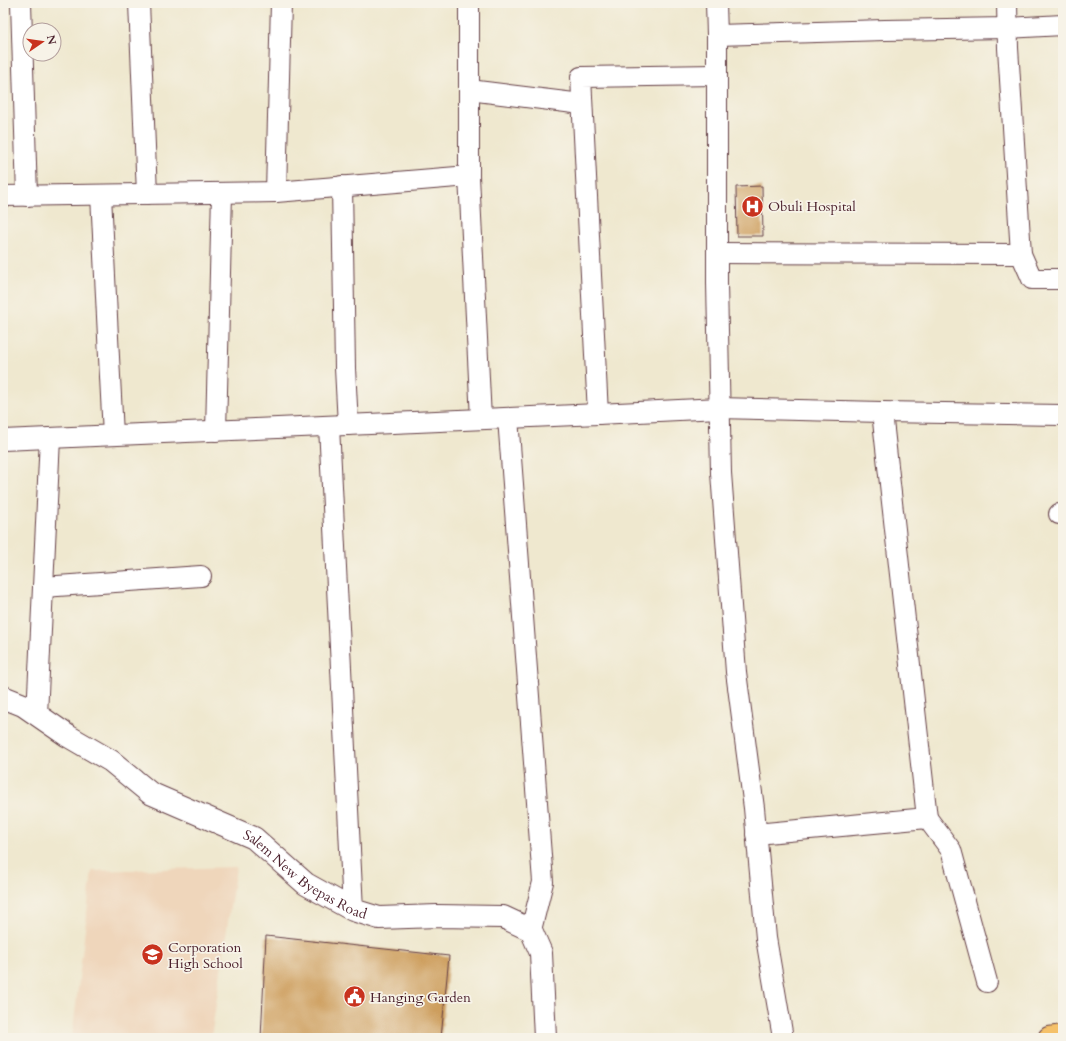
<svg xmlns="http://www.w3.org/2000/svg" width="1066" height="1041" font-family="Cardo,serif">
  <style>
    .built { fill: #efd6bb }
    .building { fill: #cd9e5d }
    .lines { fill: none; stroke-linecap: round; stroke-linejoin: round }
    .minor-casing { stroke: #633d44; stroke-width: 22 }
    .tertiary-casing { stroke: #633d44; stroke-width: 24 }
    .primary-casing { stroke: #633d44; stroke-width: 24 }
    .minor { stroke: #fff; stroke-width: 20 }
    .tertiary { stroke: #fff; stroke-width: 22 }
    .primary { stroke: #f5c16b; stroke-width: 22 }
    .labels { text-anchor: middle; dominant-baseline: central; stroke-width: 3.5; stroke-linejoin: round; paint-order: stroke }
    .poi-label { font-size: 14px; fill: #4a1f2b; stroke: #f7f3e8; text-anchor: start }
    .street-label { font-size: 14px; fill: #4a1f2b; stroke: #f7f3e8 }
  </style>
  <rect width="100%" height="100%" fill="#f7f3e8"/>
  <filter id="ink" filterUnits="userSpaceOnUse"><feTurbulence type="fractalNoise" baseFrequency=".025" numOctaves="2"/><feDisplacementMap in="SourceGraphic" scale="8" xChannelSelector="R" yChannelSelector="G"/><feConvolveMatrix kernelMatrix="1 2 1 2 8 2 1 2 1" color-interpolation-filters="sRGB"/></filter>
  <filter id="wash" filterUnits="userSpaceOnUse"><feTurbulence type="fractalNoise" baseFrequency=".012" numOctaves="4" result="noise"/><feDisplacementMap in="SourceGraphic" scale="16" xChannelSelector="R" yChannelSelector="G"/><feGaussianBlur stdDeviation="0.9" result="paint"/><feColorMatrix in="noise" values="0 0 0 0 0 0 0 0 0 0 0 0 0 0 0 0 0 1.4 0 .05"/><feComposite in="paint" operator="in"/></filter>
  <g filter="url(#wash)">
    <rect width="100%" height="100%" fill="#efe8cf"/>
    <!-- built -->
    <polygon class="built" points="236,867 211,1038 72,1038 92,871"/>
    <g id="blocks">
      <!-- building -->
      <g class="building">
        <polygon points="762,186 763,236 737,236 736,187"/>
        <polygon points="3,394 4,394 6,429 3,429"/>
        <polygon points="266,936 449,956 441,1038 261,1038"/>
      </g>
    </g>
  </g>
  <g filter="url(#ink)">
    <use href="#blocks" fill-opacity="0" stroke="#633d44" stroke-width="1"/>
    <g class="lines">
      <defs>
        <g id="minor">
          <polyline points="21,3 27,196"/>
          <polyline points="139,3 147,194"/>
          <polyline points="469,3 469,176"/>
          <polyline points="716,3 717,35 717,283 721,473 736,672 754,808 766,938 783,1038"/>
          <polyline points="717,35 885,30 1008,28 1063,25"/>
          <polyline points="469,90 582,104"/>
          <polyline points="342,186 345,368 348,425"/>
          <polyline points="276,192 469,176 481,419"/>
          <polyline points="101,195 109,357 113,435"/>
          <polyline points="3,196 276,192 281,3"/>
          <polyline points="717,253 1021,254 1008,48 1007,3"/>
          <polyline points="1021,254 1032,279 1063,279"/>
          <polyline points="598,414 581,77 717,75"/>
          <polyline points="508,418 543,882 531,930"/>
          <polyline points="329,426 353,910"/>
          <polyline points="216,431 222,193"/>
          <polyline points="3,440 598,414 719,408 882,412 1063,415"/>
          <polyline points="1059,514 1063,514"/>
          <polyline points="43,587 201,576"/>
          <polyline points="37,715 50,438"/>
          <polyline points="927,818 951,850 987,982"/>
          <polyline points="756,834 927,818 882,412"/>
        </g>
        <g id="tertiary">
          <path id="s1" d="M3,697L23,705L68,736L111,761L150,793L254,838L306,884L353,910L379,918L437,916L503,917L531,930L541,953L545,1038"/>
        </g>
        <polyline id="primary" points="1049,1038 1063,1036"/>
      </defs>
      <!-- minor casing -->
      <use href="#minor" class="minor-casing"/>
      <!-- tertiary casing -->
      <use href="#tertiary" class="tertiary-casing"/>
      <!-- primary casing -->
      <use href="#primary" class="primary-casing"/>
      <!-- minor -->
      <use href="#minor" class="minor"/>
      <!-- tertiary -->
      <use href="#tertiary" class="tertiary"/>
      <!-- primary -->
      <use href="#primary" class="primary"/>
    </g>
  </g>
  <!-- icons -->
  <defs>
    <symbol id="hospital-disc" viewBox="-11 -11 22 22"><circle r="9.5" fill="#c8321e" stroke="#f7f3e8"/><path d="M-5-5h3v3.5h4V-5h3V5h-3V1.5h-4V5h-3Z" fill="#fff"/></symbol>
    <symbol id="school-disc" viewBox="-11 -11 22 22"><circle r="9.5" fill="#c8321e" stroke="#f7f3e8"/><path d="M0-5L7-2L0 1L-7-2ZM-4 1L0 2.5L4 1V4Q0 6-4 4Z" fill="#fff"/></symbol>
    <symbol id="civic-disc" viewBox="-11 -11 22 22"><circle r="9.5" fill="#c8321e" stroke="#f7f3e8"/><path d="M-.6-6.5H3V-4.5H.6V-3L4-1V1h2V6H-6V1h2V-1L-.6-3ZM-1.2 2.5V6h2.4V2.5Z" fill="#fff"/></symbol>
  </defs>
  <g fill-rule="evenodd">
    <use href="#hospital-disc" x="740" y="194" width="25" height="25"/>
    <use href="#school-disc" x="140" y="942" width="25" height="25"/>
    <use href="#civic-disc" x="342" y="984" width="25" height="25"/>
  </g>
  <g class="labels">
    <!-- poi labels -->
    <g class="poi-label">
      <text x="768" y="206">Obuli Hospital</text>
      <text x="168" y="947">Corporation<tspan x="168" dy="16">High School</tspan></text>
      <text x="370" y="997">Hanging Garden</text>
    </g>
    <!-- street labels -->
    <g class="street-label">
      <text stroke="none"><textPath href="#s1" startOffset="353">Salem New Byepas Road</textPath></text>
    </g>
  </g>
  <!-- margin -->
  <rect width="1066" height="1041" fill="none" stroke="#f7f3e8" stroke-width="16"/>
  <!-- north arrow -->
  <g transform="translate(42 42) rotate(77)"><circle r="19" fill="#f7f3e8" stroke="#b29e9c"/>
  <path d="M0-3L7 15L0 10L-7 15Z" fill="#c8321e"/>
  <text y="-6" font-size="11" font-weight="bold" text-anchor="middle" fill="#4a1f2b">N</text>
  </g>
</svg>
